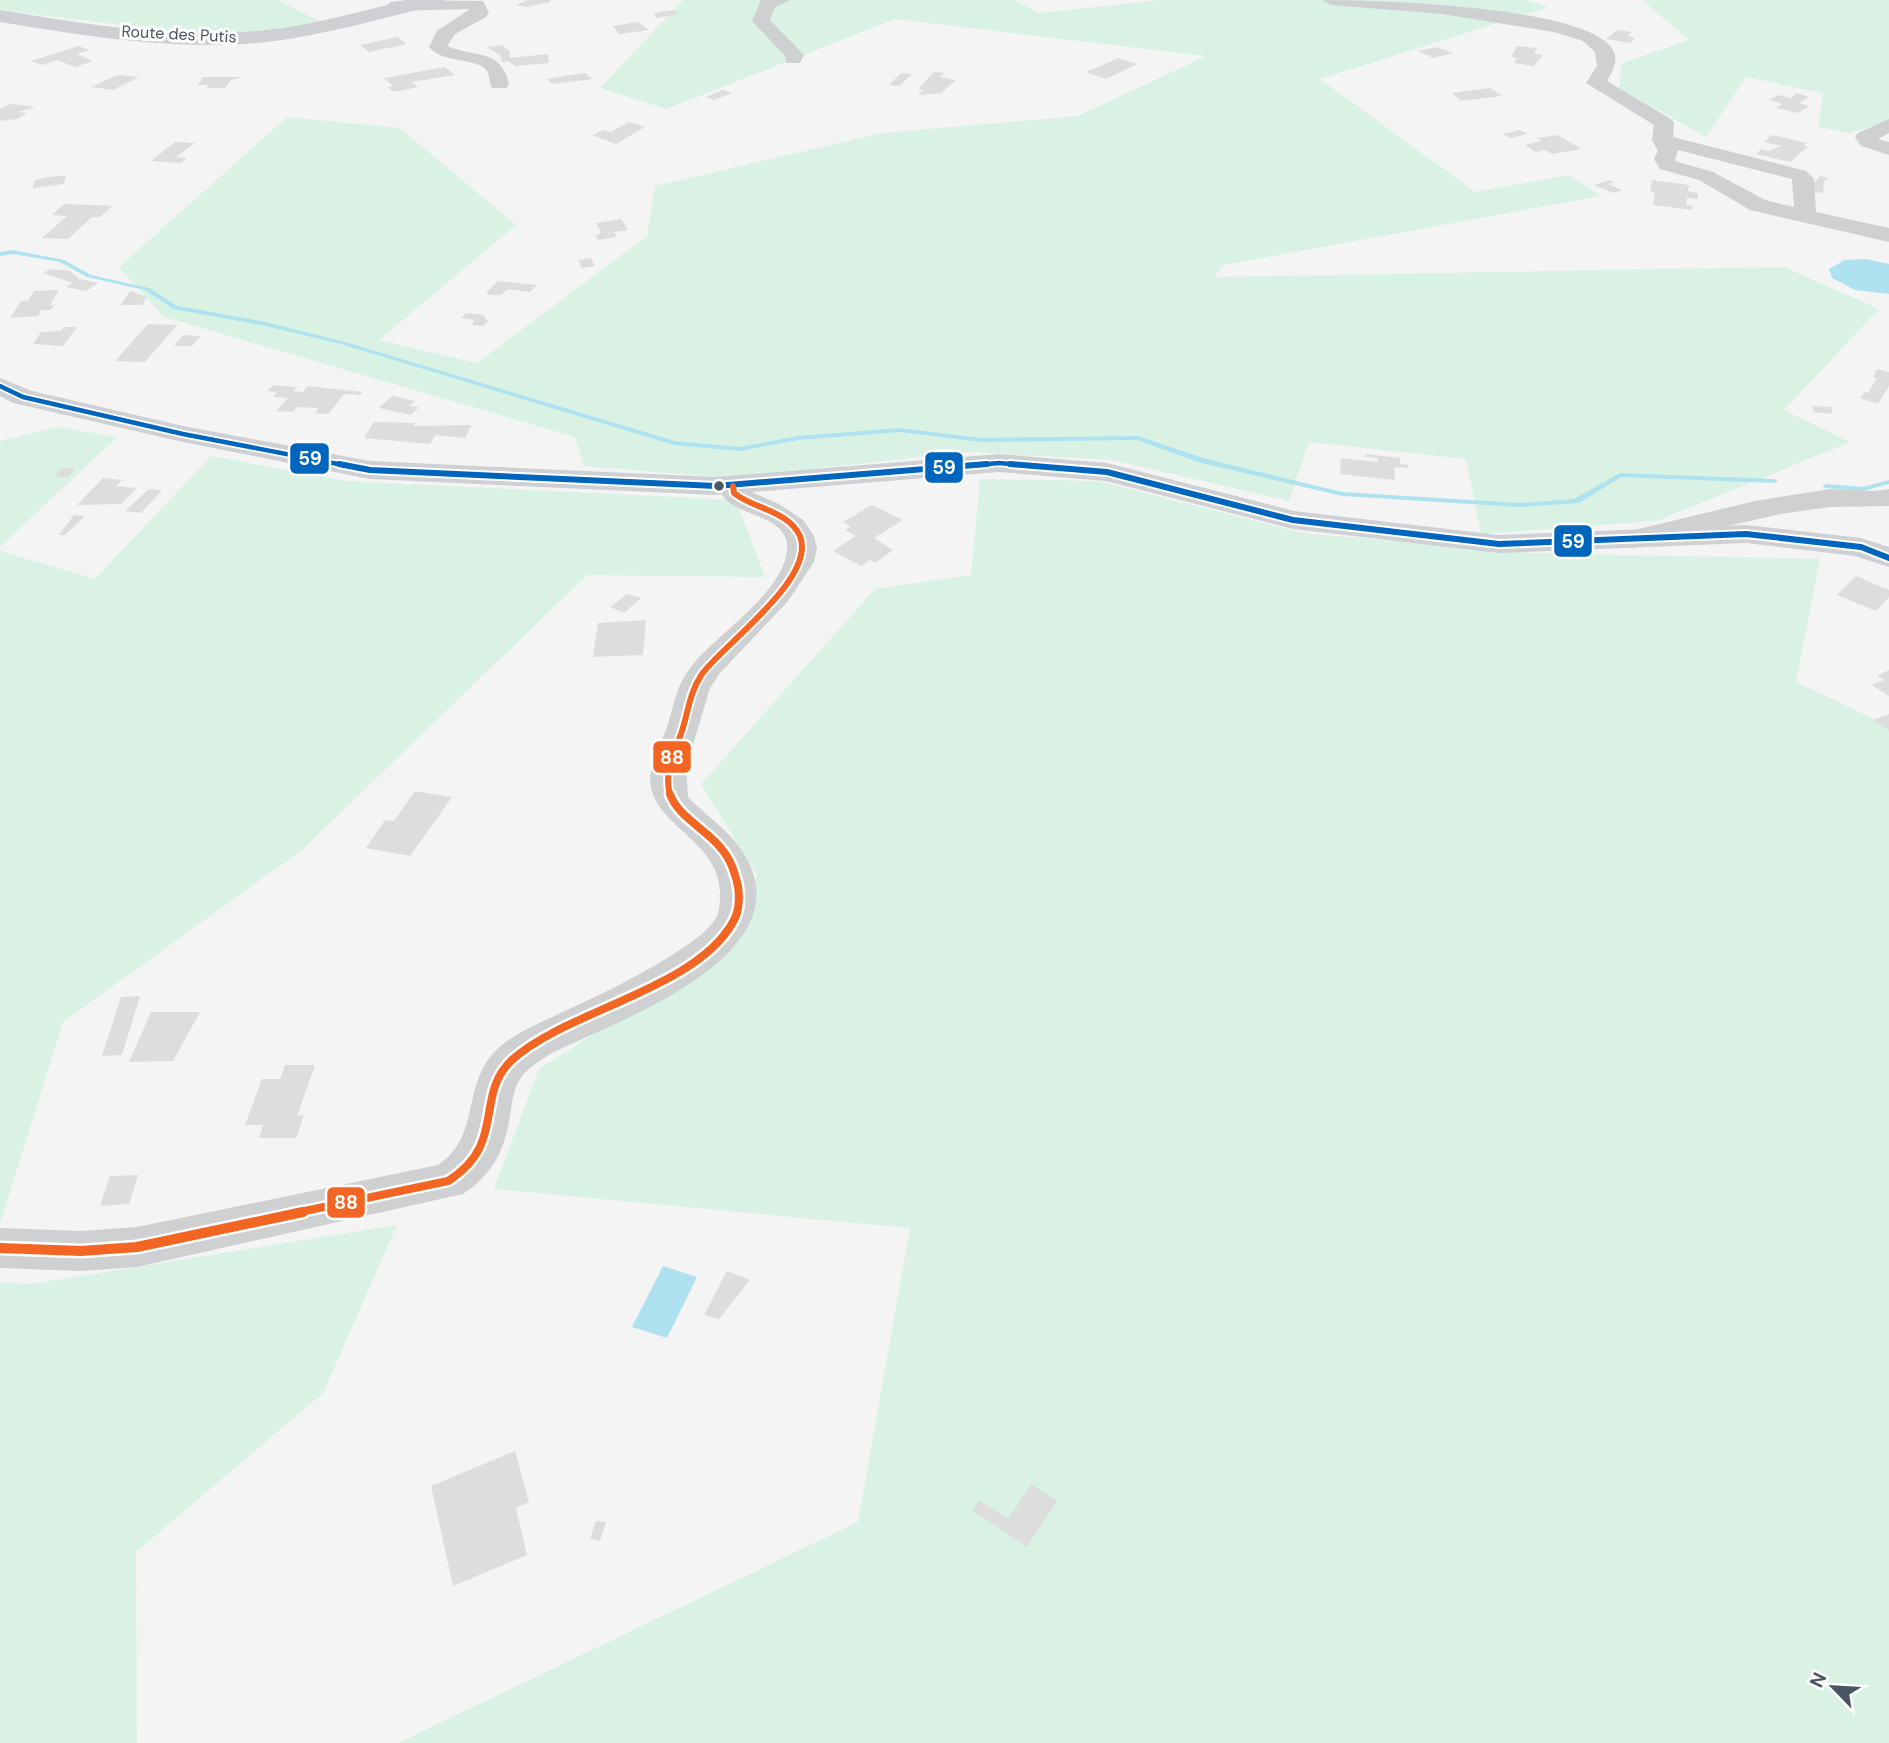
<svg xmlns="http://www.w3.org/2000/svg" width="1889" height="1743" font-family="'DM Sans',sans-serif">
  <style>
    .green { fill: #d9f2e3 }
    .water { fill: #aee2f0 }
    .lines { fill: none; stroke-linecap: round; stroke-linejoin: round }
    .stream { fill: #aee2f0; fill-rule: evenodd }
    .building { fill: #ddddde }
    .street { fill: #ced0d2; fill-rule: evenodd }
    .secondary { fill: #ced0d4; fill-rule: evenodd }
    .bus-1-far1-casing { stroke: #fff; stroke-width: 8 }
    .bus-1-casing { stroke: #fff; stroke-width: 10 }
    .bus-2-far2-casing { stroke: #fff; stroke-width: 10 }
    .bus-2-far1-casing { stroke: #fff; stroke-width: 13 }
    .bus-2-casing { stroke: #fff; stroke-width: 15 }
    .bus-1-far1 { stroke: #0065bd; stroke-width: 4.5 }
    .bus-1 { stroke: #0065bd; stroke-width: 6 }
    .bus-2-far2 { stroke: #f26522; stroke-width: 6 }
    .bus-2-far1 { stroke: #f26522; stroke-width: 8 }
    .bus-2 { stroke: #f26522; stroke-width: 10 }
    .bus-dot { fill: #4a5661; stroke: #fff; stroke-width: 2.5 }
    .labels { text-anchor: middle; dominant-baseline: central; stroke-width: 6; stroke-linejoin: round; paint-order: stroke }
    .far-street-label { font-size: 16px; fill: #4a5661; stroke: #fff }
    .line-badge { stroke: #fff; stroke-width: 2.5 }
    .badge-label { font-size: 19px; text-anchor: middle; font-weight: bold; fill: #fff }
  </style>
  <rect width="100%" height="100%" fill="#f4f4f4"/>
  <!-- green -->
  <g class="green">
    <polygon points="0,0 278,0 325,24 249,33 186,33 0,10"/>
    <polygon points="683,0 1015,0 1039,13 1161,0 1526,0 1548,7 1320,79 1475,192 1569,175 1601,196 1224,265 1214,277 1784,267 1879,309 1784,410 1850,442 1657,521 1481,534 1466,459 1309,442 1289,501 1112,460 969,452 727,478 584,466 575,437 164,317 119,267 287,117 400,128 516,225 379,340 477,363 647,236 655,186 882,133 1078,116 1206,56 895,19 666,109 600,88"/>
    <polygon points="1642,0 1889,0 1889,122 1849,133 1818,127 1823,93 1746,77 1706,137 1619,88 1622,63 1689,40"/>
    <polygon points="58,427 117,437 0,547 0,441"/>
    <polygon points="211,456 347,481 736,500 765,577 587,575 303,849 63,1022 0,1224 0,551 95,579"/>
    <polygon points="980,479 1098,481 1302,533 1531,553 1820,559 1796,682 1889,726 1889,1743 398,1743 858,1522 910,1228 494,1189 539,1069 735,945 757,875 701,784 875,589 971,575"/>
    <polygon points="397,1225 323,1393 136,1552 137,1743 0,1743 0,1282 31,1284"/>
  </g>
  <!-- water -->
  <g class="water">
    <polygon points="1866,259 1889,264 1889,294 1855,290 1832,278 1829,269 1845,260"/>
    <polygon points="663,1266 697,1277 667,1338 632,1327"/>
  </g>
  <g class="lines">
    <!-- stream -->
    <g class="stream">
      <polygon points="13,250 64,260 91,275 149,288 177,306 261,321 345,342 675,441 740,447 798,436 900,428 981,438 1138,436 1203,458 1342,492 1519,503 1574,499 1620,473 1774,479 1778,481 1774,483 1621,477 1579,503 1519,507 1342,496 1198,462 1137,440 981,442 900,432 798,440 740,451 674,445 341,344 261,325 173,309 145,290 87,277 60,262 13,254 0,256 0,252"/>
      <polygon points="1889,480 1889,484 1863,491 1826,488 1822,486 1826,484 1863,487"/>
    </g>
  </g>
  <!-- building -->
  <g class="building">
    <polygon points="528,0 550,0 550,2 526,7 516,5"/>
    <polygon points="674,10 679,14 657,18 653,13"/>
    <polygon points="638,22 649,30 619,34 613,26"/>
    <polygon points="1617,30 1632,32 1628,36 1635,38 1631,43 1606,39"/>
    <polygon points="397,37 407,44 369,52 360,45"/>
    <polygon points="502,45 510,51 510,58 548,54 549,63 515,66 508,61 502,62 500,55 487,47"/>
    <polygon points="78,46 90,50 76,54 93,61 75,67 57,60 43,65 31,61"/>
    <polygon points="1517,46 1537,48 1534,54 1543,55 1534,66 1514,63 1517,58 1511,57"/>
    <polygon points="1437,47 1453,53 1433,58 1418,51"/>
    <polygon points="1119,58 1137,64 1106,79 1086,72"/>
    <polygon points="445,67 455,75 412,82 418,87 399,91 392,91 388,87 393,86 384,78"/>
    <polygon points="934,72 945,73 939,77 956,80 941,93 922,95 919,94 923,90 918,89"/>
    <polygon points="585,73 593,79 552,84 547,79"/>
    <polygon points="901,73 912,74 899,86 889,85"/>
    <polygon points="117,75 139,77 113,90 91,87"/>
    <polygon points="203,77 243,77 231,80 225,88 206,88 209,85 198,85"/>
    <polygon points="1490,88 1502,96 1461,101 1452,93"/>
    <polygon points="723,90 732,93 714,100 705,97"/>
    <polygon points="1797,93 1809,97 1799,103 1809,106 1798,113 1776,108 1782,104 1770,100 1778,95 1791,98"/>
    <polygon points="9,104 20,105 36,107 18,112 27,113 17,119 0,121 0,109"/>
    <polygon points="629,122 645,127 616,144 592,135 603,130 611,132"/>
    <polygon points="1520,130 1528,134 1510,138 1502,134"/>
    <polygon points="1558,135 1581,149 1552,154 1545,150 1536,152 1525,145 1542,141 1537,138"/>
    <polygon points="1772,135 1807,143 1804,146 1808,147 1790,162 1756,154 1761,149 1769,151 1781,146 1764,142"/>
    <polygon points="175,142 195,143 176,157 187,158 181,163 151,161"/>
    <polygon points="66,175 64,184 33,188 34,181 43,178"/>
    <polygon points="1820,176 1829,178 1824,181 1823,193 1814,192 1813,185"/>
    <polygon points="1610,180 1614,182 1608,184 1622,190 1613,193 1594,185"/>
    <polygon points="1652,180 1689,185 1688,191 1698,193 1698,199 1687,198 1686,205 1693,206 1692,210 1653,205 1655,193 1650,192"/>
    <polygon points="64,204 92,205 112,206 100,217 92,217 68,239 42,238 67,216 52,215"/>
    <polygon points="621,219 628,230 614,232 617,237 598,240 595,235 600,234 600,230 596,223"/>
    <polygon points="591,258 595,266 582,268 578,260"/>
    <polygon points="51,269 70,271 79,279 98,283 86,291 66,287 73,283 43,273"/>
    <polygon points="498,281 537,285 530,292 508,289 501,295 488,295 486,293"/>
    <polygon points="59,290 50,305 54,305 51,310 41,310 38,316 10,318 21,301 28,301 34,291"/>
    <polygon points="130,291 147,297 142,305 121,305"/>
    <polygon points="466,313 483,315 488,321 483,326 472,325 474,320 461,318"/>
    <polygon points="148,324 177,325 145,362 115,361"/>
    <polygon points="64,327 77,327 63,346 33,344 41,332 61,331"/>
    <polygon points="183,335 201,336 192,346 174,346"/>
    <polygon points="1877,369 1889,372 1889,386 1878,404 1860,398 1865,392 1868,393 1877,378 1873,377"/>
    <polygon points="273,385 297,387 293,391 303,392 308,386 362,392 360,395 344,394 328,414 315,413 319,408 297,407 293,412 276,411 288,398 273,397 277,392 268,391"/>
    <polygon points="392,396 415,401 409,406 419,407 411,415 379,408"/>
    <polygon points="1812,406 1831,407 1833,414 1814,412"/>
    <polygon points="374,422 415,423 413,426 472,425 465,438 435,435 430,444 364,438"/>
    <polygon points="1366,454 1400,458 1400,464 1408,465 1408,468 1394,467 1395,480 1340,474 1341,458 1377,462 1378,458 1365,457"/>
    <polygon points="61,468 75,468 69,477 55,477"/>
    <polygon points="103,478 122,480 116,486 137,488 121,504 77,505"/>
    <polygon points="149,489 162,490 141,513 125,511"/>
    <polygon points="872,505 903,520 874,538 893,550 875,563 870,560 861,566 833,551 856,536 845,530 851,527 843,522"/>
    <polygon points="74,515 85,516 65,535 59,535"/>
    <polygon points="1856,576 1889,590 1889,597 1876,611 1837,595"/>
    <polygon points="627,594 641,598 624,613 610,607"/>
    <polygon points="646,620 643,655 593,657 598,623"/>
    <polygon points="1889,670 1889,696 1872,685 1884,680 1877,676"/>
    <polygon points="1889,714 1889,731 1874,720"/>
    <polygon points="415,791 452,797 410,856 366,848 385,820 394,821"/>
    <polygon points="140,996 122,1055 102,1056 121,997"/>
    <polygon points="151,1012 200,1012 173,1061 129,1062"/>
    <polygon points="285,1065 315,1065 297,1116 304,1115 296,1138 259,1138 263,1125 245,1125 262,1079 280,1079"/>
    <polygon points="138,1175 129,1204 100,1206 110,1176"/>
    <polygon points="727,1271 750,1280 719,1319 704,1315"/>
    <polygon points="515,1451 529,1502 516,1508 527,1555 453,1586 431,1486"/>
    <polygon points="1032,1484 1057,1501 1027,1547 972,1510 979,1500 1008,1519"/>
    <polygon points="596,1521 606,1522 600,1541 590,1539"/>
  </g>
  <g class="lines">
    <!-- street -->
    <g class="street">
      <path d="M408,0L483,1L489,13L486,17L455,34L447,46C475,58 501,48 509,84L506,88H492C489,83 490,76 487,71C478,57 442,64 429,47L437,31L470,9L396,11L387,6L390,2Z"/>
      <polygon points="761,0 790,0 775,7 770,20 804,55 800,63 786,63 785,56 752,21"/>
      <path d="M1322,0C1376,0 1579,6 1611,47C1620,58 1613,71 1607,81L1671,119L1674,123L1673,137L1806,171L1814,179L1816,212L1889,228V242L1750,210L1699,180L1660,169L1654,159L1658,151L1652,140L1654,125L1586,83L1597,66L1595,52L1583,41L1554,32L1442,14L1331,5ZM1678,150L1792,179L1794,207L1765,200L1713,172L1675,161Z"/>
      <polygon points="1889,119 1889,133 1878,139 1889,142 1889,155 1861,146 1855,137 1858,133"/>
      <path d="M733,478L743,480L749,491L779,504L803,520L814,536L817,548L814,562L788,601L720,673L710,688L686,768L688,797C710,820 735,833 749,863C795,960 614,1022 550,1054C540,1061 527,1068 520,1079C513,1089 512,1104 510,1116C505,1150 492,1175 463,1194L137,1267L81,1271L0,1268V1228L81,1231L137,1227L438,1165C484,1135 458,1080 503,1044C523,1029 547,1020 569,1009C604,993 639,976 672,955C687,945 706,934 716,918C720,911 720,901 720,892C718,835 641,824 651,769C654,756 661,743 666,730C674,707 675,687 691,667C716,634 783,594 787,550C791,510 723,519 719,486L723,480Z"/>
      <polygon points="1830,489 1875,491 1889,489 1889,506 1830,507 1780,514 1632,548 1622,545 1617,539 1622,533 1755,501"/>
    </g>
    <!-- secondary -->
    <g class="secondary">
      <path d="M407,0H443L440,4C384,18 325,35 267,42C178,52 88,36 0,22V10C87,24 177,40 266,30C314,25 361,11 407,0Z"/>
      <polygon points="0,378 32,391 183,426 370,461 716,477 999,454 1107,463 1294,511 1499,535 1746,525 1861,538 1889,547 1889,567 1855,556 1746,543 1499,553 1293,529 1106,481 999,472 716,495 370,479 183,442 13,403 0,396"/>
    </g>
    <defs>
      <g id="bus-1-far1">
        <polyline points="0,386 23,397 183,434 348,466"/>
        <polyline points="966,466 999,463 1031,466"/>
      </g>
      <g id="bus-1">
        <polyline points="339,464 370,470 716,486 987,464"/>
        <polyline points="1010,464 1107,472 1293,520 1499,544 1746,534 1861,547 1889,558"/>
      </g>
      <path id="bus-2-far2" d="M670,795C664,773 673,755 681,734C688,714 689,693 702,674C723,645 817,578 800,536C788,510 753,509 734,493L733,486"/>
      <path id="bus-2-far1" d="M295,1213L448,1181C508,1143 473,1095 513,1059C568,1010 696,989 733,922C741,909 740,889 735,875C724,833 681,825 670,794"/>
      <polyline id="bus-2" points="0,1248 81,1251 137,1247 303,1212"/>
    </defs>
    <!-- bus-1-far1 casing -->
    <use href="#bus-1-far1" class="bus-1-far1-casing"/>
    <!-- bus-1 casing -->
    <use href="#bus-1" class="bus-1-casing"/>
    <!-- bus-2-far2 casing -->
    <use href="#bus-2-far2" class="bus-2-far2-casing"/>
    <!-- bus-2-far1 casing -->
    <use href="#bus-2-far1" class="bus-2-far1-casing"/>
    <!-- bus-2 casing -->
    <use href="#bus-2" class="bus-2-casing"/>
    <!-- bus-1-far1 -->
    <use href="#bus-1-far1" class="bus-1-far1"/>
    <!-- bus-1 -->
    <use href="#bus-1" class="bus-1"/>
    <!-- bus-2-far2 -->
    <use href="#bus-2-far2" class="bus-2-far2"/>
    <!-- bus-2-far1 -->
    <use href="#bus-2-far1" class="bus-2-far1"/>
    <!-- bus-2 -->
    <use href="#bus-2" class="bus-2"/>
  </g>
  <!-- markers -->
  <circle class="bus-dot" cx="719" cy="486" r="6"/>
  <g class="labels">
    <!-- far-street labels -->
    <g class="far-street-label">
      <text transform="translate(179 34) rotate(3)">Route des Putis</text>
    </g>
  </g>
  <g class="line-badge">
    <rect x="289" y="442" width="41" height="33" rx="7" fill="#0065bd"/>
    <rect x="924" y="451" width="40" height="33" rx="7" fill="#0065bd"/>
    <rect x="1553" y="524" width="40" height="34" rx="7" fill="#0065bd"/>
    <rect x="652" y="740" width="40" height="34" rx="7" fill="#f26522"/>
    <rect x="326" y="1186" width="40" height="33" rx="7" fill="#f26522"/>
  </g>
  <g class="badge-label">
    <text x="310" y="465">59</text>
    <text x="944" y="474">59</text>
    <text x="1573" y="548">59</text>
    <text x="672" y="764">88</text>
    <text x="346" y="1209">88</text>
  </g>
  <!-- north arrow -->
  <g transform="translate(1833 1687) rotate(295)" stroke="#ffffff" stroke-width="5" paint-order="stroke">
  <path d="M0-5L12 26L0 18L-12 26Z" fill="#4a5661"/>
  <text y="-10" font-size="19" font-weight="bold" text-anchor="middle" fill="#4a5661">N</text>
  </g>
</svg>
